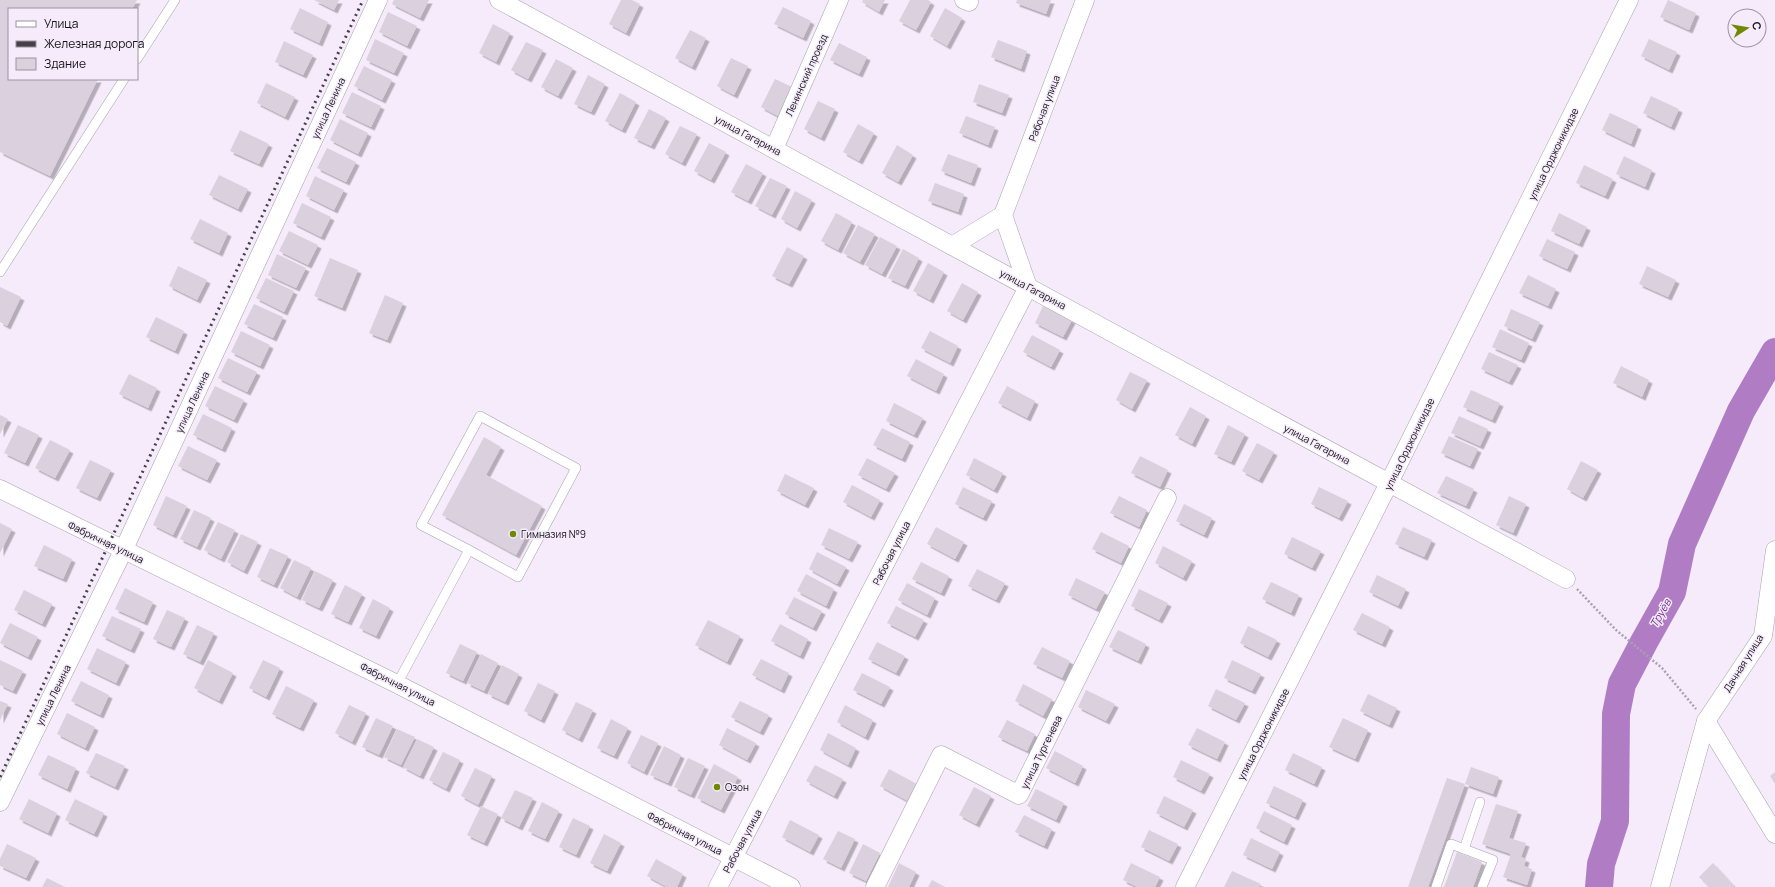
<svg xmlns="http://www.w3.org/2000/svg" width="1775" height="887" font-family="Manrope,sans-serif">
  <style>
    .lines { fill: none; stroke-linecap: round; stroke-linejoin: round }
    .river { stroke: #b07dc5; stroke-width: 28 }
    .building { fill: #dad0de; filter: url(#shadow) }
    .lane-casing { stroke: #aaa0ae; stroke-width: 10 }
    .street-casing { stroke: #aaa0ae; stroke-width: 19 }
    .path { stroke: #a9a1ad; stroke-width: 2.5; stroke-dasharray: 2 2; stroke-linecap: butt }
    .lane { stroke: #fff; stroke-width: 9 }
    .street { stroke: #fff; stroke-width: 18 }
    .rail { stroke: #464149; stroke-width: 3; stroke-dasharray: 2 4; stroke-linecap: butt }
    .poi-dot { fill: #6f8a02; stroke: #f5ebfa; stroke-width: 1.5 }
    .labels { text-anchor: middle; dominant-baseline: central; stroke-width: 3; stroke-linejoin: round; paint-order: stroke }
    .street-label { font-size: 10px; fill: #151217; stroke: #f5ebfa }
    .poi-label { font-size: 10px; fill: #151217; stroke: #f5ebfa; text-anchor: start }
    .water-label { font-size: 11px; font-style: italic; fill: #74348c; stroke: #f5ebfa }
  </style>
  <defs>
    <filter id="shadow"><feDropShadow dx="3.5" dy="3.5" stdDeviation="0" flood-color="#0004"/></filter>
  </defs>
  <rect width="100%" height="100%" fill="#f5ebfa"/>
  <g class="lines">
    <!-- river -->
    <polyline class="river" points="1599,887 1601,864 1615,821 1616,714 1622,684 1644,642 1672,592 1682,544 1741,411 1775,352"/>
  </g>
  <!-- building -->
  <g class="building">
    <polygon points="0,0 137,0 132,9 9,9 9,79 98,79 50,176 0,152"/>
    <polygon points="314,0 339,0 334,10"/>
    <polygon points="394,0 429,0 420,18 392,4"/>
    <polygon points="621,0 632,0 640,4 626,33 609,24"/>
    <polygon points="863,0 885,0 879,12 862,2"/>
    <polygon points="910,0 928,0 931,2 916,30 899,21"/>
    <polygon points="1017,0 1051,0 1046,14 1016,3"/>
    <polygon points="1668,0 1696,13 1689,30 1660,17"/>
    <polygon points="783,7 811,21 803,38 774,24"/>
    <polygon points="300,8 328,22 319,43 290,29"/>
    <polygon points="945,8 962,18 947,46 930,36"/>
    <polygon points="388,12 417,26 407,46 379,32"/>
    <polygon points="493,24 510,33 496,62 479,53"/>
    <polygon points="690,30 706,38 692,67 675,58"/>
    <polygon points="375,39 404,53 394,73 366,60"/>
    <polygon points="1649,39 1677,52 1669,70 1641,56"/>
    <polygon points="998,40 1027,51 1021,69 991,57"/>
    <polygon points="284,41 313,55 303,75 275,62"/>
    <polygon points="526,42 543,50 528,79 511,70"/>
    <polygon points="839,43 867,57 859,74 830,60"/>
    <polygon points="731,58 748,66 734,95 717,86"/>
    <polygon points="556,59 573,68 558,96 541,87"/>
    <polygon points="364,66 392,80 382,100 354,86"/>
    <polygon points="588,75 605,84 591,112 574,104"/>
    <polygon points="775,79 792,87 778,116 761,107"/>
    <polygon points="266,83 295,97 285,117 257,103"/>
    <polygon points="979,84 1009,95 1002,113 973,102"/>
    <polygon points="352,92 381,106 371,127 342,113"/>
    <polygon points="620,93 636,102 622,130 605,121"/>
    <polygon points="1651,96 1679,109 1671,127 1643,113"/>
    <polygon points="818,101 835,109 821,138 804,129"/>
    <polygon points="649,109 666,118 651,146 634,138"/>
    <polygon points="1610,113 1638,126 1631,144 1602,130"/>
    <polygon points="966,116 995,127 988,145 959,133"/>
    <polygon points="340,119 368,133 358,154 330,140"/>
    <polygon points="858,124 874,133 859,161 843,152"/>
    <polygon points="680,126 697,134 682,163 665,154"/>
    <polygon points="240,130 269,144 259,164 230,151"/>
    <polygon points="709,143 726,152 711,180 694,171"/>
    <polygon points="897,145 913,155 898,182 882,173"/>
    <polygon points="327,148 356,162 346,182 317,168"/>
    <polygon points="948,154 978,165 971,183 941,171"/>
    <polygon points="1624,156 1652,170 1645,187 1616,174"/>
    <polygon points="746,164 763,173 748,201 731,192"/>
    <polygon points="1584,165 1613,179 1605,196 1576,183"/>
    <polygon points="219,175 248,189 238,209 209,195"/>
    <polygon points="315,176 344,190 334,210 306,196"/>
    <polygon points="770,178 787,186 772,215 755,206"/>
    <polygon points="935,183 964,194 958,212 928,201"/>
    <polygon points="795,191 812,200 797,228 781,219"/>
    <polygon points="302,203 331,217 321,237 293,223"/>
    <polygon points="836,213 852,222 838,250 821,241"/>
    <polygon points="1559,213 1587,227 1579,244 1551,231"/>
    <polygon points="200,219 228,233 219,253 190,239"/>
    <polygon points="858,225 875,234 860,262 843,253"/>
    <polygon points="289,231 318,245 308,265 279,251"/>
    <polygon points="880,237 897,246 882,274 865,265"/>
    <polygon points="1547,239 1575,252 1567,269 1539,256"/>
    <polygon points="787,247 804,256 789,284 772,276"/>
    <polygon points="903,249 919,258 905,286 888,278"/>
    <polygon points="277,254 306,268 296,288 268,275"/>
    <polygon points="330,258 358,270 342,308 314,296"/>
    <polygon points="928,263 944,272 930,300 913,291"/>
    <polygon points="178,266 207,280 197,300 169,286"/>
    <polygon points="1647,266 1676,280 1668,297 1639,284"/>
    <polygon points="1528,275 1556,289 1548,306 1519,293"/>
    <polygon points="266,278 294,291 284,312 256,298"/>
    <polygon points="962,283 978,292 963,320 947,311"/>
    <polygon points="0,287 21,297 7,326 0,322"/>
    <polygon points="385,295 403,303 387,340 369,333"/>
    <polygon points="254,304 283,317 273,338 244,324"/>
    <polygon points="1043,306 1072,320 1063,337 1035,323"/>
    <polygon points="1511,309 1540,322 1532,339 1504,326"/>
    <polygon points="156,317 184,331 175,351 146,337"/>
    <polygon points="1500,329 1529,343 1521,360 1492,347"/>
    <polygon points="241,331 270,345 260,366 231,352"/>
    <polygon points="930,331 958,346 950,363 921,348"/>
    <polygon points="1032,335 1060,350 1051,367 1023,352"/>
    <polygon points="1489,352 1518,365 1509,382 1481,369"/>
    <polygon points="228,358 257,372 247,392 218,378"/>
    <polygon points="916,359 944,374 936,391 907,376"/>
    <polygon points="1621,366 1649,380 1642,397 1613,383"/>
    <polygon points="1130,372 1147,380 1132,409 1116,400"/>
    <polygon points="129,374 157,388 148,408 119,394"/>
    <polygon points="215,386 244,400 234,420 205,406"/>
    <polygon points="1007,386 1035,401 1027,418 998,403"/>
    <polygon points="1471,390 1500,403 1492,420 1463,407"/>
    <polygon points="894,403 923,418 914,435 886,421"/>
    <polygon points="1190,407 1206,416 1192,444 1175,435"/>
    <polygon points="203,414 232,428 222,449 193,435"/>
    <polygon points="0,415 8,419 0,434"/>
    <polygon points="1459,416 1488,429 1480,446 1451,433"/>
    <polygon points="18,425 39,435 25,463 4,453"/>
    <polygon points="1228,425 1245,434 1231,462 1214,454"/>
    <polygon points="882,428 910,442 902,459 873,445"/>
    <polygon points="1449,436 1478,449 1470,466 1441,453"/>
    <polygon points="484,437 501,447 486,475 542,506 516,555 442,515"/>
    <polygon points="50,440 70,450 55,478 35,468"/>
    <polygon points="1257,443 1274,452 1259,480 1242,471"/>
    <polygon points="188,446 217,460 207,480 178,466"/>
    <polygon points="1140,456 1168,470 1160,487 1131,473"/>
    <polygon points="867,458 895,473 886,489 858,475"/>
    <polygon points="974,458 1003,473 994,490 966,475"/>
    <polygon points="90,460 111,470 97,498 76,488"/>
    <polygon points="1581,461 1598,470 1583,498 1567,489"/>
    <polygon points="785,474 814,488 805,505 777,491"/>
    <polygon points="1446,476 1474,489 1466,506 1437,493"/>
    <polygon points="852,485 880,500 871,517 843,502"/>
    <polygon points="963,487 992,501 983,518 955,504"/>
    <polygon points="1319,487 1348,501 1339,518 1311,504"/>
    <polygon points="166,496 187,506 173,535 153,525"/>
    <polygon points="1119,496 1147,510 1139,527 1110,513"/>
    <polygon points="1509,496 1526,504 1513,533 1496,525"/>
    <polygon points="1184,504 1212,518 1204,535 1176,521"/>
    <polygon points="194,510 211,518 197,547 180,539"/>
    <polygon points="218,522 235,530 221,559 204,550"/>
    <polygon points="0,523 12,529 0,553"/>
    <polygon points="936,527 964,542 955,559 927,544"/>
    <polygon points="1403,527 1432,540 1424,557 1395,544"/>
    <polygon points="829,528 858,542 849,559 821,545"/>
    <polygon points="1101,532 1129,546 1121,563 1092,549"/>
    <polygon points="241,534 258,542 244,571 227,562"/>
    <polygon points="1292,537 1321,551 1312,568 1284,554"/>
    <polygon points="44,545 72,559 63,579 34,566"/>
    <polygon points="1163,546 1192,561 1183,578 1155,563"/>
    <polygon points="270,548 288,556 274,585 257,577"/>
    <polygon points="817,552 846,567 837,584 809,569"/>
    <polygon points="294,560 311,568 297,597 280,588"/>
    <polygon points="921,562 949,576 941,593 912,579"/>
    <polygon points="977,569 1005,583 996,600 968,586"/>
    <polygon points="315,571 333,580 319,608 302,600"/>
    <polygon points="806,574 834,589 826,606 797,591"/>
    <polygon points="1377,575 1406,589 1398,606 1369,592"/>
    <polygon points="1076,578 1105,592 1096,609 1068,595"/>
    <polygon points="1271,582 1299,595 1291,613 1262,599"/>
    <polygon points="907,583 935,598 927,615 898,600"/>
    <polygon points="345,585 362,594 348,622 331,614"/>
    <polygon points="125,588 153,602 144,622 115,609"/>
    <polygon points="1139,589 1168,603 1159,620 1131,606"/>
    <polygon points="24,590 52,604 42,624 14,610"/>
    <polygon points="794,597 822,611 813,628 785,614"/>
    <polygon points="373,599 390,608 376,636 359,628"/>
    <polygon points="896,606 924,620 915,637 887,623"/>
    <polygon points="167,610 185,618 171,647 153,639"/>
    <polygon points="1362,613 1390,627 1382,644 1353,630"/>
    <polygon points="112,616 141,629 131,650 102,636"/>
    <polygon points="708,620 740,636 727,662 695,645"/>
    <polygon points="10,623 38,637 28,657 0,643"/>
    <polygon points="780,624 808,639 800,656 771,641"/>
    <polygon points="197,625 214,633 200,662 183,654"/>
    <polygon points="1248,626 1277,640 1268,657 1240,643"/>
    <polygon points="1118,630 1146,644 1138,661 1109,647"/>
    <polygon points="877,642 905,656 896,673 868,659"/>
    <polygon points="460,644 477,652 463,681 446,673"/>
    <polygon points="1042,647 1070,661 1062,678 1033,664"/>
    <polygon points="97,648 126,662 116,683 87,669"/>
    <polygon points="481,654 498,663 484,691 467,683"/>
    <polygon points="761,659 789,673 781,690 752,675"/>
    <polygon points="0,660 23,671 13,691 0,685"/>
    <polygon points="208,660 233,673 219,701 194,688"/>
    <polygon points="263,660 280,668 266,697 249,688"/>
    <polygon points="1232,660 1261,674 1252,691 1224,678"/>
    <polygon points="502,665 519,674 505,702 488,694"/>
    <polygon points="862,673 890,687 881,704 853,690"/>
    <polygon points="81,681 109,695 100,715 71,701"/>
    <polygon points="538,683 555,691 541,720 524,711"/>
    <polygon points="1023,684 1052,699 1043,716 1015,701"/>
    <polygon points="286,686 314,700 300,728 272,714"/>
    <polygon points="1216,689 1245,703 1236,720 1208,706"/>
    <polygon points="1086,690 1115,704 1106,721 1078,707"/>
    <polygon points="1368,694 1397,708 1389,725 1360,711"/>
    <polygon points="0,701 8,704 0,720"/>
    <polygon points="740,701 769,715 760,732 731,717"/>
    <polygon points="576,702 593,710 579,739 562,730"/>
    <polygon points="349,705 366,713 352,742 335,733"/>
    <polygon points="845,705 873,720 865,737 837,722"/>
    <polygon points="67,713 95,727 85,748 57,734"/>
    <polygon points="376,718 393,726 379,755 362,747"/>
    <polygon points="1343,718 1368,730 1355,759 1329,747"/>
    <polygon points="611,719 628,728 614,756 597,748"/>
    <polygon points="1007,720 1035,734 1027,751 998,737"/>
    <polygon points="727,728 756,743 747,760 719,745"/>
    <polygon points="1197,728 1225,742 1217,759 1188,745"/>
    <polygon points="397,729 415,737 401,765 384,757"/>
    <polygon points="828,733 856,748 848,765 820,750"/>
    <polygon points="641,735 658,743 644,772 627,763"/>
    <polygon points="417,739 434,747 420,776 403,767"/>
    <polygon points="664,746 681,755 668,783 650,775"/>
    <polygon points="1055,751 1083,766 1075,783 1046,768"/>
    <polygon points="443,752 460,760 446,789 429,780"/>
    <polygon points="96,753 125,766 115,787 86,773"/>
    <polygon points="1293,753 1322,767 1314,784 1285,770"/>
    <polygon points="48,755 76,768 67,789 38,775"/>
    <polygon points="688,758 705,766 691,795 674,787"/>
    <polygon points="1181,760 1210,774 1201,791 1173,777"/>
    <polygon points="714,764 738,777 721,810 697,798"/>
    <polygon points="815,765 843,779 834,796 806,781"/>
    <polygon points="1471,767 1499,777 1493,794 1465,784 1428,887 1408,887 1447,778 1465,784"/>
    <polygon points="475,768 492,776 478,805 461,796"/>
    <polygon points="889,769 917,784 908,801 880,786"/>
    <polygon points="1775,772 1775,784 1770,776"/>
    <polygon points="1274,786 1303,800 1295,817 1266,803"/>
    <polygon points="974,787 991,796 976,824 959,815"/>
    <polygon points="1036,789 1064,803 1056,820 1027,806"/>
    <polygon points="515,790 533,798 519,827 501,818"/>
    <polygon points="1164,796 1193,810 1184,827 1156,813"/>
    <polygon points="29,799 57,813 48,833 19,819"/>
    <polygon points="75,799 104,813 94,834 65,820"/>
    <polygon points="542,802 559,811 545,839 528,831"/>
    <polygon points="1496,804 1518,811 1509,838 1526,843 1521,857 1526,859 1524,866 1532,869 1527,885 1503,877 1511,854 1482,844"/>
    <polygon points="481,806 498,814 484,843 467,835"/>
    <polygon points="1264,811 1292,825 1284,842 1256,828"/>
    <polygon points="1024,815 1052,829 1044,846 1015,832"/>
    <polygon points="573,818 590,826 576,855 559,847"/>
    <polygon points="790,820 819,835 810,852 782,837"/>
    <polygon points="1149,830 1178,844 1169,861 1141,847"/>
    <polygon points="838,831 855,839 841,868 823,859"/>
    <polygon points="604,834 621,843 607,871 590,863"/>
    <polygon points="1251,838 1280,852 1272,869 1243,855"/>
    <polygon points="7,844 36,858 26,878 0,866 0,859"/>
    <polygon points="863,844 880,853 866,881 849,873"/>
    <polygon points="1457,852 1482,862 1473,887 1444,887"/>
    <polygon points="656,859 683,874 677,887 667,887 647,876"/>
    <polygon points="899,863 916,872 909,887 888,887"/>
    <polygon points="1131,863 1160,877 1155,887 1137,887 1123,880"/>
    <polygon points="1713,863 1734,886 1733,887 1709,887 1699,877"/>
    <polygon points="1232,871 1261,884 1259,887 1224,887"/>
    <polygon points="47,878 65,887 42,887"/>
    <polygon points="932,880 945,887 928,887"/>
  </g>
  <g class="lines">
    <defs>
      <g id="lane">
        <polyline points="137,59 175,0"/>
        <polyline points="0,272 124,79"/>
        <polyline points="397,684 469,550 421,525 480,416 576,468 518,577 469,550"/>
        <polyline points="1464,849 1480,802"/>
        <polyline points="1436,887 1451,844 1493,860 1482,887"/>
      </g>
      <g id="street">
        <polyline points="499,0 1566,579"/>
        <polyline points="964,0 969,2"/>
        <polyline points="774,149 839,0"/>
        <polyline points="952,246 1003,215"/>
        <polyline points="0,489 397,684 791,887"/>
        <polyline points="1706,721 1775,834"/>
        <polyline points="0,802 123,551 378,0"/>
        <polyline points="718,887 1028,287 1003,215 1085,0"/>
        <polyline points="875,887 941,755 1019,795 1167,498"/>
        <polyline points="1185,887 1389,483 1629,0"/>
        <polyline points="1660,887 1706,721 1763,636 1775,550"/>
      </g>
    </defs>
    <!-- lane casing -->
    <use href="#lane" class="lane-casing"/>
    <!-- street casing -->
    <use href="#street" class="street-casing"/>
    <!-- path -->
    <polyline class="path" points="1577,589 1616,630 1662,668 1696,709"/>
    <!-- lane -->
    <use href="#lane" class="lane"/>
    <!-- street -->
    <use href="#street" class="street"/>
    <!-- rail -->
    <polyline class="rail" points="0,777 363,0"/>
  </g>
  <!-- markers -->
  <g class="poi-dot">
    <circle cx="513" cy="534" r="4"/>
    <circle cx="717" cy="787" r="4"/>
  </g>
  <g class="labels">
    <!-- street labels -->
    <g class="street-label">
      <text transform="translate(806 75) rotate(-66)">Ленинский проезд</text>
      <text transform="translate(328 108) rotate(-65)">улица Ленина</text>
      <text transform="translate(1044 108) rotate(-69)">Рабочая улица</text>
      <text transform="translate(748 135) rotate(28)">улица Гагарина</text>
      <text transform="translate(1553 154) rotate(-64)">улица Орджоникидзе</text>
      <text transform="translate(1033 289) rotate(28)">улица Гагарина</text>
      <text transform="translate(192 402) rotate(-65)">улица Ленина</text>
      <text transform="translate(1317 444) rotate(28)">улица Гагарина</text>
      <text transform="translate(1409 444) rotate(-64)">улица Орджоникидзе</text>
      <text transform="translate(106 542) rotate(26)">Фабричная улица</text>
      <text transform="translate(891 553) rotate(-63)">Рабочая улица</text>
      <text transform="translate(1743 663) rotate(-58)">Дачная улица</text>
      <text transform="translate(398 684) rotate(27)">Фабричная улица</text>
      <text transform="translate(53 695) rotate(-64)">улица Ленина</text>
      <text transform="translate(1263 734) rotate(-63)">улица Орджоникидзе</text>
      <text transform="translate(1041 752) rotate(-64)">улица Тургенева</text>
      <text transform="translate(685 833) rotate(27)">Фабричная улица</text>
      <text transform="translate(742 841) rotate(-62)">Рабочая улица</text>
    </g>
    <!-- poi labels -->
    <g class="poi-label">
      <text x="521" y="534">Гимназия №9</text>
      <text x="725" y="787">Озон</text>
    </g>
    <!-- water labels -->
    <g class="water-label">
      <text transform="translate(1660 613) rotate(-61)">Труёв</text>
    </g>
  </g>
  <!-- legend -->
  <rect x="8" y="8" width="130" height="72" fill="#f5ebfa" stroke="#9b949f"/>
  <rect x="16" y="21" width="20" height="6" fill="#ffffff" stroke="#9b949f"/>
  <text x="44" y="28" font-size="12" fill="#151217">Улица</text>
  <rect x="16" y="41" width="20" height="6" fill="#464149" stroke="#9b949f"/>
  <text x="44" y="48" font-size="12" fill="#151217">Железная дорога</text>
  <rect x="16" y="58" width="20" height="12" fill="#dad0de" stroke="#9b949f"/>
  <text x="44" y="68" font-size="12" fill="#151217">Здание</text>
  <!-- north arrow -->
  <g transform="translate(1747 28) rotate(78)"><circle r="19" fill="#f5ebfa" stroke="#9b949f"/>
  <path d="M0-3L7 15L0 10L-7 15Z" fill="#6f8a02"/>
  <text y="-6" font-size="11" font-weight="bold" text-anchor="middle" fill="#151217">С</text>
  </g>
</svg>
